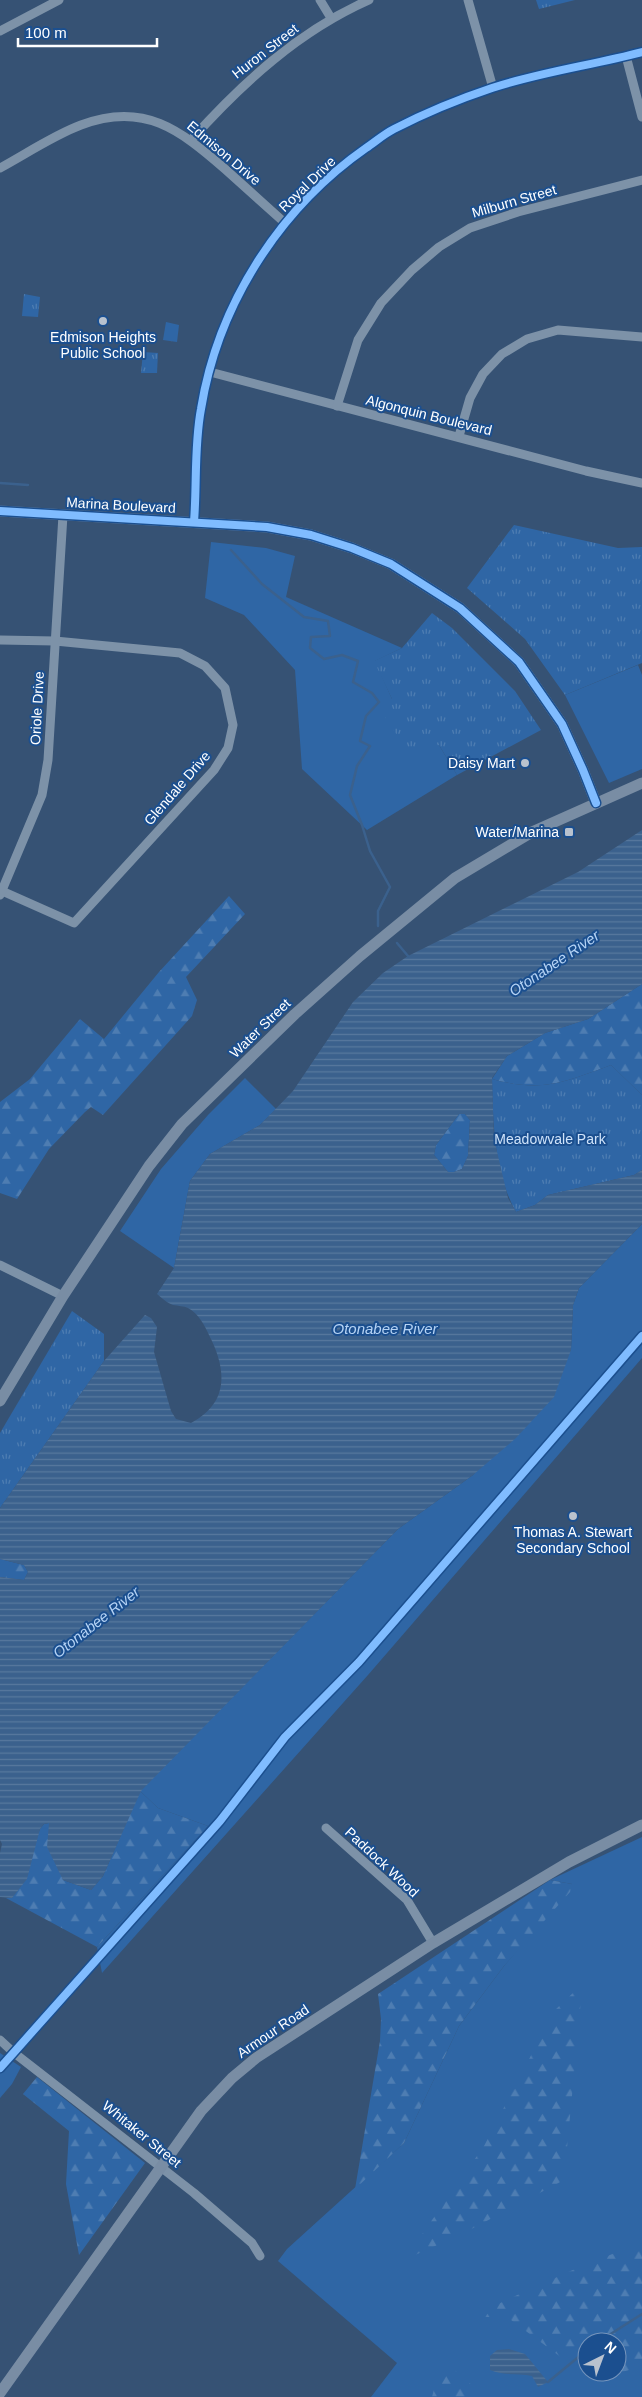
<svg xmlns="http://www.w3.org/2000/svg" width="642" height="2397" font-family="Helvetica,sans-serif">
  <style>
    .grass { fill: #2f66a5; fill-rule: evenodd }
    .forest { fill: url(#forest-firs); fill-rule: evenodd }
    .park { fill: url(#park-tufts) }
    .water { fill: url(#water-rules); fill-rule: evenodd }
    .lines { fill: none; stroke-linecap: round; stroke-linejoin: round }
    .stream { stroke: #3b618d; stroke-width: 2.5 }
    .street { stroke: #7d92a8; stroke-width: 9 }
    .secondary { stroke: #798da4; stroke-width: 11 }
    .cycleway-casing { stroke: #1b4f8f; stroke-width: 11 }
    .cycleway { stroke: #80bcff; stroke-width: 8 }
    .poi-dot { fill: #b9c2ce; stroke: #1b4f8f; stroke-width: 2 }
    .labels { text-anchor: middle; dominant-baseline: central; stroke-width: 4; stroke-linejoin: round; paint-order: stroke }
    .street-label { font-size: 14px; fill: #fff; stroke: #1b4f8f }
    .poi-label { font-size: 14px; fill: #fff; stroke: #1b4f8f }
    .park-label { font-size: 14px; fill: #cfe3fa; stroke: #1b4f8f }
    .water-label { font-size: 15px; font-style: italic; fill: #b5d3f5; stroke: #1b4f8f }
  </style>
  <defs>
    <pattern id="forest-firs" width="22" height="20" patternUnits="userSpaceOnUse" patternTransform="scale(1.25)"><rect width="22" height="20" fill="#2f66a5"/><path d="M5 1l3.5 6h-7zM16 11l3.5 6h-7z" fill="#4e7db2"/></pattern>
    <pattern id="park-tufts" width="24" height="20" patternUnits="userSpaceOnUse" patternTransform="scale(1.25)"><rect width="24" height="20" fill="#2f66a5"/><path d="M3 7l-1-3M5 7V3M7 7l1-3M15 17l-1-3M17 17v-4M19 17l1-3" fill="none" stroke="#4e7db2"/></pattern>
    <pattern id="water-rules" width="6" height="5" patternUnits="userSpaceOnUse" patternTransform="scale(1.25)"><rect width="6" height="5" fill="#3b618d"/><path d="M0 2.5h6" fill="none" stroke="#58799e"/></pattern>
  </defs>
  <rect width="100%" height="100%" fill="#365274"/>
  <!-- grass -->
  <g class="grass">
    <polygon points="211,542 266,548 295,556 286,597 402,648 375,661 392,699 439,745 457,775 367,830 302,769 295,670 244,615 205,598"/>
    <polygon points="638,665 642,675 642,769 609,783 565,695"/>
    <polygon points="245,1078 276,1109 260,1125 210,1154 190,1181 174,1268 120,1231 161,1169 208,1115"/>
    <polygon points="642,1224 642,1358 368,1675 102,1973 97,1947 208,1826 158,1808 140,1791 398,1529 473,1475 571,1350 573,1305 579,1288"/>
    <path d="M642,1837V2397H371L397,2363L278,2261L287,2249L404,2143L459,2026L504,1966L572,1884L550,1880ZM587,2342H617V2372H587Z"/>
    <polygon points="0,2053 21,2067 12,2084 0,2098"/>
  </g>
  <!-- forest -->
  <g class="forest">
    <polygon points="229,896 245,914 186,977 197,1000 192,1016 103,1115 91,1107 85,1112 49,1149 17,1199 0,1193 0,1102 30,1079 80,1019 104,1039 159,972"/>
    <path d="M642,984V1095L611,1065C565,1082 542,1093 492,1079L507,1056L545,1033L588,1019Z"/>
    <polygon points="459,1114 465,1114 470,1120 468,1156 462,1169 454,1172 448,1172 434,1155 436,1145"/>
    <polygon points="0,1559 24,1565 28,1572 24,1580 0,1577"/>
    <polygon points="140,1791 158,1808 208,1826 97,1947 6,1898 12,1898 40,1829 44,1824 49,1823 63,1880 91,1890 103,1876"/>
    <polygon points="550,1880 572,1884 570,1892 504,1966 459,2026 404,2143 355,2189 380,2041 381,2019 378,1994"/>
    <polygon points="574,1992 581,2000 564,2180 464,2233 404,2260 484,2146 554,2011"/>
    <polygon points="37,2077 145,2163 79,2255 66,2184 69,2131 23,2094"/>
    <path d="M642,2242V2366L593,2381L507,2317H477L478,2313L568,2272ZM587,2342H617V2372H587Z"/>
    <polygon points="442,2359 483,2395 483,2397 432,2397"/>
  </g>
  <!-- park -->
  <g class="park">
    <polygon points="536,0 575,0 539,9"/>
    <polygon points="24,294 40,297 38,317 22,316"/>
    <polygon points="166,322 179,325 177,342 163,340"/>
    <polygon points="143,352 158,353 157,373 141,373"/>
    <polygon points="514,525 618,548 642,547 642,663 565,695 525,639 467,588"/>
    <polygon points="432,613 452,628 515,691 541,730 457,775 439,745 408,752 383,714 392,699 374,661 402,648"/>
    <path d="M611,1065L642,1095V1170L634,1175L548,1195L535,1205L516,1212C494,1172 493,1124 492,1079C542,1093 565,1082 611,1065Z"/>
    <polygon points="72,1311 104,1334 104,1361 0,1508 0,1433"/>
  </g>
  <!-- water -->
  <g class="water">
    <path d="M642,830V984L588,1019L545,1033L507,1056L492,1078L494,1139L508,1198L516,1212L535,1205L548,1195L634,1175L642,1170V1224L579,1288L573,1305L571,1350L554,1397L516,1438L473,1475L398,1529L141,1791L103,1876L91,1890L63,1880L47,1847L49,1823L44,1824L40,1829L27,1879L12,1898L0,1897V1853L2,1844L0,1840V1577L24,1580L28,1572L24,1565L0,1559V1508L104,1361L145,1315L151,1318L157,1327L154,1352L171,1411L176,1419L191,1423C229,1403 227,1370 209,1335C205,1326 198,1313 188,1308C184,1306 178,1306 173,1305C167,1303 162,1298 157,1294L174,1268L190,1181L210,1154L260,1125L293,1091L353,1002L383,973L408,956L578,872ZM459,1114H465L470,1120L468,1156L462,1169L454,1172H448L434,1155L436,1145Z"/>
    <path d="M509,2349L525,2354L548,2382L538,2387L532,2376C518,2373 504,2376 490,2370V2356L497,2350Z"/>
  </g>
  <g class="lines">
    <!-- stream -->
    <g class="stream">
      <polyline points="0,483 28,485"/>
      <polyline points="231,550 262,584 304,617 328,621 330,636 311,637 310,648 324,659 342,655 358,661 353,682 372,693 379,702 366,716 360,741 370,746 357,766 350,795 362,825 370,851 390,887 378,911 378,926"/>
      <polyline points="397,943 408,956"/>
      <polyline points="598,2342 642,2314"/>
      <polyline points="548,2382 587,2350"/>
    </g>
    <!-- street -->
    <g class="street">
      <polyline points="320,0 331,18"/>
      <polyline points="468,0 493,88"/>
      <polyline points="0,31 59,0"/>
      <polyline points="626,56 642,117"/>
      <path d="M191,140C242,83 299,31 369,0"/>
      <path d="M0,168C26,154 54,135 81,125C144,101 180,130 225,169C245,187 265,205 285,223"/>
      <polyline points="210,372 586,471 642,483"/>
      <polyline points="337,406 358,340 381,303 412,270 439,247 470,228 518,212 642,180"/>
      <polyline points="459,436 470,398 483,374 502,354 527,339 558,330 642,337"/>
      <path d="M194,522C197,484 194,446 201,409C218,304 280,208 366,148C375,142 384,134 394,129C425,113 459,99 492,88C540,72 593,65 642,52"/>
      <polyline points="0,640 55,641 180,653 205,666 225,688 233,725 228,748 214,770 74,923 2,891"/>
      <polyline points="0,895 42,795 48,760 63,515"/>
      <polyline points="0,1265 63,1296"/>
      <polyline points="326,1828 407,1900 433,1943"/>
      <polyline points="0,2040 13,2052 194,2193 252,2243 260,2256"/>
    </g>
    <!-- secondary -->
    <g class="secondary">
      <polyline points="0,511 267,527 311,535 352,548 391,564 460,608 519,662 562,724 583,770 596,803"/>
      <polyline points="0,1401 63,1296 149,1166 182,1124 295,1014 360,956 455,878 532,832 642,783"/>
      <polyline points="0,2393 201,2111 232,2078 256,2058 433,1943 569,1862 642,1825"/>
    </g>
    <defs>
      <g id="cycleway">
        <polyline points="0,511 267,527 311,535 352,548 391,564 460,608 519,662 562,724 583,770 596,803"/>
        <path d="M194,522C197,484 194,446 201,409C218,304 280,208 366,148C375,142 384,134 394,129C425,113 459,99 492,88C540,72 593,65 642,52"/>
        <polyline points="0,2068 220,1821 285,1737 359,1662 642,1336"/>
      </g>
    </defs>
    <!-- cycleway casing -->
    <use href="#cycleway" class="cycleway-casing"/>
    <!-- cycleway -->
    <use href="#cycleway" class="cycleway"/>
  </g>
  <!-- markers -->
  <g class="poi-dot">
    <circle cx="103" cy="321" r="5"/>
    <circle cx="525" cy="763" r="5"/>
    <rect x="564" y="827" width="10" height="10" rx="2.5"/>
    <circle cx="573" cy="1516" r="5"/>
  </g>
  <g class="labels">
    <!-- street labels -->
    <g class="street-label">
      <text transform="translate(265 51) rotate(-38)">Huron Street</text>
      <text transform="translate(224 153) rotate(40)">Edmison Drive</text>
      <text transform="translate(307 184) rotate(-44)">Royal Drive</text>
      <text transform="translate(514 201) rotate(-16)">Milburn Street</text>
      <text transform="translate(429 415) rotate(14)">Algonquin Boulevard</text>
      <text transform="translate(121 505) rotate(3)">Marina Boulevard</text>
      <text transform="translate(37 708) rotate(-87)">Oriole Drive</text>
      <text transform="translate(177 788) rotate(-49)">Glendale Drive</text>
      <text transform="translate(260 1028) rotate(-44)">Water Street</text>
      <text transform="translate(382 1862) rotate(43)">Paddock Wood</text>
      <text transform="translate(273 2031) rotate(-34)">Armour Road</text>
      <text transform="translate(142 2134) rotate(39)">Whitaker Street</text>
    </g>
    <!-- poi labels -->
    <g class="poi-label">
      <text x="103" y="337">Edmison Heights<tspan x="103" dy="16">Public School</tspan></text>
      <text x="515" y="763" text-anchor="end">Daisy Mart</text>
      <text x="559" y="832" text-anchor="end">Water/Marina</text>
      <text x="573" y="1532">Thomas A. Stewart<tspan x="573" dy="16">Secondary School</tspan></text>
    </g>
    <!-- park labels -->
    <g class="park-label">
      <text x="550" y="1139">Meadowvale Park</text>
    </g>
    <!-- water labels -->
    <g class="water-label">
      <text transform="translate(554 963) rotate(-34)">Otonabee River</text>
      <text x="385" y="1328">Otonabee River</text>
      <text transform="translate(96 1622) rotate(-38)">Otonabee River</text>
    </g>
  </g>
  <!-- north arrow -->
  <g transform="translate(602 2357) rotate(42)"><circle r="24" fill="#1b4f8f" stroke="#7695bc"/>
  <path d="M0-4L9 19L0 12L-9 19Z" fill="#b9c2ce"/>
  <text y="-8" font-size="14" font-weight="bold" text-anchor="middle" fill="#ffffff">N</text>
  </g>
  <!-- scale -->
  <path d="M18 38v8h139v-8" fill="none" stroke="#ffffff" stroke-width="2.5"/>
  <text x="25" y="38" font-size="15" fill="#ffffff" stroke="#1b4f8f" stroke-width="4" paint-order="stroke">100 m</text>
</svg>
